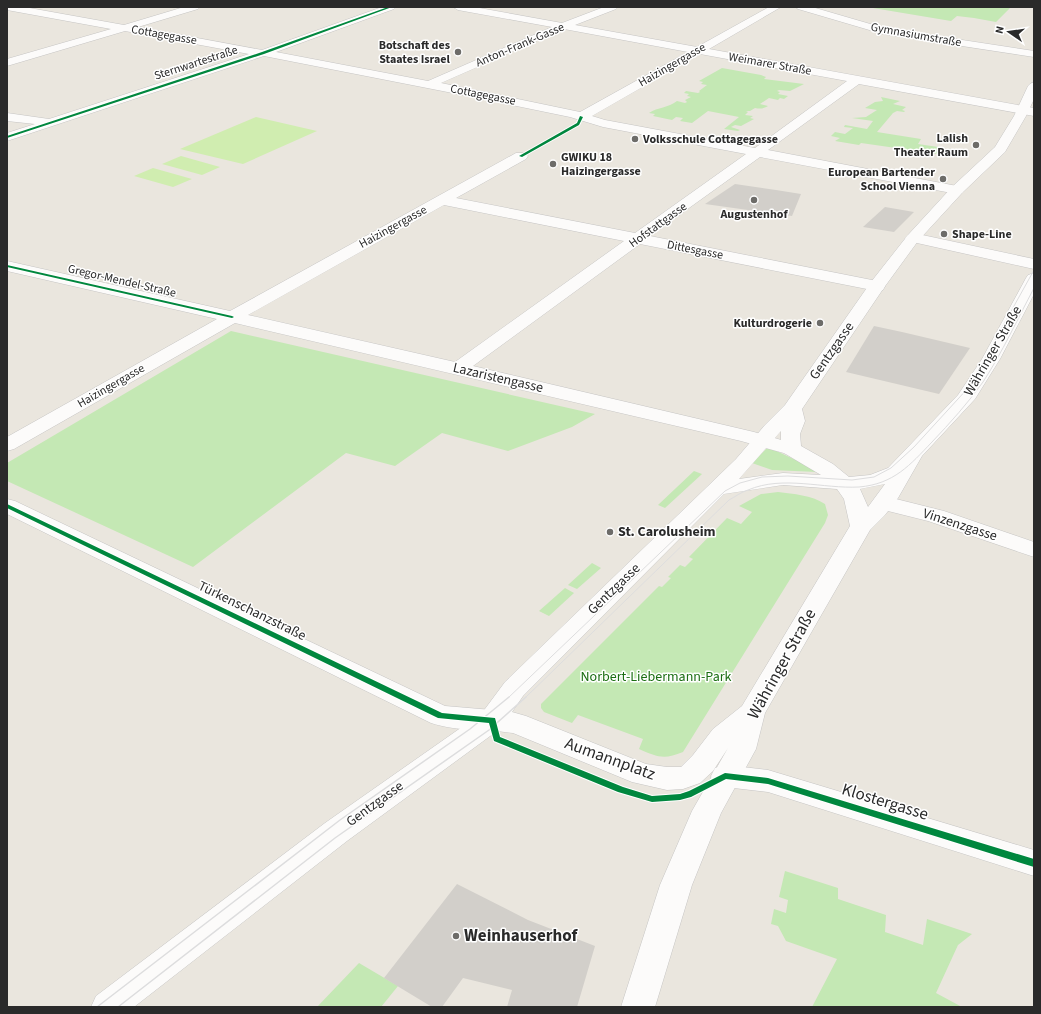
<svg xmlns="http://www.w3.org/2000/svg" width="1041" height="1014" font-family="'Source Sans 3',sans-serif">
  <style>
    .green { fill: #c4e8b4 }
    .pitch { fill: #d0edb0 }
    .building { fill: #d2cfca }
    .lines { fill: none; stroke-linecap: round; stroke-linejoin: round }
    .minor-casing { stroke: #c6c5c4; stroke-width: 1 }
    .tertiary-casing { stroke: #c6c5c4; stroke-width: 1 }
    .secondary-casing { stroke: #c6c5c4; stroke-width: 1 }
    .minor { fill: #fcfbfa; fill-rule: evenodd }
    .tertiary { fill: #fcfbfa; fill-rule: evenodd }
    .secondary { fill: #fcfbfa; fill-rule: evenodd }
    .tram-far1 { stroke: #ddddde; stroke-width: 1 }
    .tram { stroke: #ddddde; stroke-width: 1.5 }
    .cycleway-casing { stroke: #fff; stroke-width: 2 }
    .cycleway { fill: #00873e; fill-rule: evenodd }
    .poi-dot { fill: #6d6c69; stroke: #fff; stroke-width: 1.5 }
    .labels { text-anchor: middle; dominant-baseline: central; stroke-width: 3; stroke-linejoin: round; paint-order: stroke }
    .far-street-label { font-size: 12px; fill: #2a2a2a; stroke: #fff }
    .far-poi-label { font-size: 12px; font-weight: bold; fill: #2a2a2a; stroke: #fff; text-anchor: end }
    .street-label { font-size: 14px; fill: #2a2a2a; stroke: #fff }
    .poi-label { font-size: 14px; font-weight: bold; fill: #2a2a2a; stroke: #fff; text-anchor: start }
    .park-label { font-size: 14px; fill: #1b6e12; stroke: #fff }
    .near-street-label { font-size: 17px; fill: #2a2a2a; stroke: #fff }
    .near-poi-label { font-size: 17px; font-weight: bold; fill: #2a2a2a; stroke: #fff; text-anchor: start }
  </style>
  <rect width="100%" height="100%" fill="#eae6de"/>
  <!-- green -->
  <g class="green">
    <polygon points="875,7 1009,7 1010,8 996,22 974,18 957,16 951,21 873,8"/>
    <path d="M722,68L761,75L766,77L764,79L804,84L790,91L779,90L777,91L780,92L778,94L788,96L784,99L780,98L778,100L769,98L760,104L768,106C763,109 760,109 755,108L750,111H746L748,112L745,115L753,116L750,118L754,119L741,126L735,125L731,127L740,130L738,131L724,129L739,117L708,111L692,123L680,121L683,118L676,117L672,120L653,116L655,114L649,113C658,107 668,108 677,101L685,103L687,102L685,100L691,97L687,96L689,94L684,93L686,91L698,93L700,92L699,91L707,85L701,84L703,82L699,81Z"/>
    <polygon points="881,97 900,101 893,104 906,107 902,110 905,111 904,112 897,111 893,113 877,132 921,139 918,144 945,148 938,154 861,143 859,145 835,141 840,138 831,136 835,132 845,134 853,128 844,127 845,125 867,129 873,121 852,118 866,117 877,110 865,108 875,102 883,101"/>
    <polygon points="231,331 595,414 572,427 508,451 442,433 395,466 346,453 193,567 7,481 7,463"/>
    <polygon points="770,448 815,469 817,472 772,470 752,463 766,449"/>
    <polygon points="694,471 702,474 665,508 658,505"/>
    <path d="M778,492C794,494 811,495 825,504L828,515L825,523L683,752C664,760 657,757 639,749L643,739L578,715L572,723L544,712L541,708V704L659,586L662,587L671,578L668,577L680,565L685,567L693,559L689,557L727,518L741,524L752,512L739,506L761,494Z"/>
    <polygon points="592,563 601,568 577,589 568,585"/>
    <polygon points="565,588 574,593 549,616 539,611"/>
    <polygon points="785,871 838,888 838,899 886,915 885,932 923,945 927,919 972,934 958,945 936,993 962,1007 812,1007 837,959 786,941 778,926 771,924 774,909 786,913 788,900 779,897"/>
    <polygon points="359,963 398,986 381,1007 317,1007"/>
  </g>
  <!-- pitch -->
  <g class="pitch">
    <polygon points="256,117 317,131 243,164 180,149"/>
    <polygon points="181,156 220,167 202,175 162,164"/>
    <polygon points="153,168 192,179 173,187 134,176"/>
  </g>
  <!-- building -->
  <g class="building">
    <polygon points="735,184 776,190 801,194 792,216 705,204"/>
    <polygon points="885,207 914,212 894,232 863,227"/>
    <polygon points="874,326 902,332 970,348 939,394 846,372"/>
    <polygon points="457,884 528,920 595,946 577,1007 507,1007 512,990 463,978 442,1007 432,1007 384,978"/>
  </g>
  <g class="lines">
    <defs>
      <g id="minor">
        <path d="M7,7H24L124,25L184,7H200L198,9L138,27L262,50L382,7H396L394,9L276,52L428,81L552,27L458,10L453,7H474L562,23L604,7H618L616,9L575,25L697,47L769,7H781L709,49L1034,108V116L859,84L768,150L957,186L962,187L964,190L962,193L957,194L760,157L650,236L877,281L883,282L885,286L883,290L877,291L640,244L473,366L754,432L798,445L801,449L798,453L791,455L741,441L235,323L14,449L7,451V437L217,319L7,271V261L230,311L516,153H526L528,156L526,159L456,198L635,233L746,154L603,127L570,117L468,96L264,56L7,141V133L35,124L7,121V113L49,119L249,54L125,31L7,66V59L111,29L7,10ZM564,29L688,52L580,112L441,83ZM700,54L847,81L755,148L605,120L592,116ZM444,205L624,241L455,362L248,315Z"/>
        <polygon points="913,233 1034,259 1034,269 908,241 905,238 908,235"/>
        <polygon points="884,496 944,511 1034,542 1034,557 928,521 876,508 873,503 876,498"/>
        <path d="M7,499L15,501L445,706L492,710L502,713L506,720L502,727C484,733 449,729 431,723L7,514Z"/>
        <polygon points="725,765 768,770 1034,850 1034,876 768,792 725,787 715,784 711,776 715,768"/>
      </g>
      <polygon id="tertiary" points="796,7 812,7 884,28 1034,51 1034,57 883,34 798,9"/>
      <path id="secondary" d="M1034,82V99L1026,116L1005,152L962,193L918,241L883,289L802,409L805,421L800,434L801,446L833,464L849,477L870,475L888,468L958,395L982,359L1026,278L1028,275L1034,273V294L1000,359L975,399L922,456L898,498L885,515L870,530L765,713L756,749L721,813L692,885L655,1007H621L660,885L692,811L728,748L713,771L700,783L683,789L667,790L632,782L513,733L497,731L347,841L134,1007H91L96,996L325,823L482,713L505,682L736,459L765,425L785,405L871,282L908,235L952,187L995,147L1014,116L1028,86L1030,84ZM781,431V449L784,453L821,475L783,473L739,479ZM885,484L868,507L860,489ZM783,485L837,489L844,499L850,526L742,706L713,729L693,755L681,767H667L646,764L526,716L512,712L523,696L724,494Z"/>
    </defs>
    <!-- minor casing -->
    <use href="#minor" class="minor-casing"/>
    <!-- tertiary casing -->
    <use href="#tertiary" class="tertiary-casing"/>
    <!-- secondary casing -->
    <use href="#secondary" class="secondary-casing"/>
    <!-- minor -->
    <use href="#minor" class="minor"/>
    <!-- tertiary -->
    <use href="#tertiary" class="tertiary"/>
    <!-- secondary -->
    <use href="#secondary" class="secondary"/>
    <!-- tram-far1 -->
    <g class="tram-far1">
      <polyline points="508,698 725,491 740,483 762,477 788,476 852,480 874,477 891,468 914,447 969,387 1034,270"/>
      <path d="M525,698L729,500C735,497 741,492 748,490C783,475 823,489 859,487C894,484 910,465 932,442C950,423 968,403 983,382C1002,353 1018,318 1034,288"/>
    </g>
    <!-- tram -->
    <g class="tram">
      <polyline points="97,1007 340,820 470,729 509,697"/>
      <polyline points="118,1007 335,838 489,730 526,697"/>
    </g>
    <defs>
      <g id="cycleway">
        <polygon points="388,7 392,7 264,54 7,138 7,136 262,52"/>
        <polygon points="580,116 583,117 579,125 522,157 519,156 577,123"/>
        <polygon points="7,265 232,316 234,317 232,318 7,267"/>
        <polygon points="7,504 442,713 495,718 500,737 623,787 652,796 680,794 689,791 725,773 768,778 1034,859 1034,867 768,784 726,779 691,797 680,800 652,802 618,792 494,741 489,723 438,718 7,508"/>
      </g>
    </defs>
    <!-- cycleway casing -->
    <use href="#cycleway" class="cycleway-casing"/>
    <!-- cycleway -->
    <use href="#cycleway" class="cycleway"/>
  </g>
  <!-- markers -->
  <g class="poi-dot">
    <circle cx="458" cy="52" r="4"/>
    <circle cx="635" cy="139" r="4"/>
    <circle cx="976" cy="145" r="4"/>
    <circle cx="553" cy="164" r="4"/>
    <circle cx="943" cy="179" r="4"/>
    <circle cx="754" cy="200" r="4"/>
    <circle cx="944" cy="234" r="4"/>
    <circle cx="820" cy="323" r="4"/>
    <circle cx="610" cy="532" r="4"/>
    <circle cx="456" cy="936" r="4"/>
  </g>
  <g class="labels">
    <!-- far-street labels -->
    <g class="far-street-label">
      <text transform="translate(164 35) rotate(10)">Cottagegasse</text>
      <text transform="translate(916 35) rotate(10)">Gymnasiumstraße</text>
      <text transform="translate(520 45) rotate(-23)">Anton-Frank-Gasse</text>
      <text transform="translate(196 63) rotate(-18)">Sternwartestraße</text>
      <text transform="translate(770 64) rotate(10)">Weimarer Straße</text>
      <text transform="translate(672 65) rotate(-30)">Haizingergasse</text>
      <text transform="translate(483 95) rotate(11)">Cottagegasse</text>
      <text transform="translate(658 225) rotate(-36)">Hofstattgasse</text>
      <text transform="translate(393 227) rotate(-29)">Haizingergasse</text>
      <text transform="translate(695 250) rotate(11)">Dittesgasse</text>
      <text transform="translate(122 281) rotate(13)">Gregor-Mendel-Straße</text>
      <text transform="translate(111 386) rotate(-30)">Haizingergasse</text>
    </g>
    <!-- far-poi labels -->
    <g class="far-poi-label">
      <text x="450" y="45">Botschaft des<tspan x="450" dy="14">Staates Israel</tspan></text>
      <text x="968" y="138">Lalish<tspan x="968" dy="14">Theater Raum</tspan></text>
      <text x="643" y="139" text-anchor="start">Volksschule Cottagegasse</text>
      <text x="561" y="157" text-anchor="start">GWIKU 18<tspan x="561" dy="14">Haizingergasse</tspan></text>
      <text x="935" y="172">European Bartender<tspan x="935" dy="14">School Vienna</tspan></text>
      <text x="754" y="214" text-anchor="middle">Augustenhof</text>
      <text x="952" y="234" text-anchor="start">Shape-Line</text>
      <text x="812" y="323">Kulturdrogerie</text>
    </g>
    <!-- street labels -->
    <g class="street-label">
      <text transform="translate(832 351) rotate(-55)">Gentzgasse</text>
      <text transform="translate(993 351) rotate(-60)">Währinger Straße</text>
      <text transform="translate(498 378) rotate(13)">Lazaristengasse</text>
      <text transform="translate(960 525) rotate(18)">Vinzenzgasse</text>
      <text transform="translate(614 589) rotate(-44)">Gentzgasse</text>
      <text transform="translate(252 611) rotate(26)">Türkenschanzstraße</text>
      <text transform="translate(375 804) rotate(-36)">Gentzgasse</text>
    </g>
    <!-- poi labels -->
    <g class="poi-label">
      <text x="618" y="532">St. Carolusheim</text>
    </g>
    <!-- park labels -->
    <g class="park-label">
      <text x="656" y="677">Norbert-Liebermann-Park</text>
    </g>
    <!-- near-street labels -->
    <g class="near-street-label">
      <text transform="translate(782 664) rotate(-61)">Währinger Straße</text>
      <text transform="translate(610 759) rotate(20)">Aumannplatz</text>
      <text transform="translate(885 802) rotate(17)">Klostergasse</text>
    </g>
    <!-- near-poi labels -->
    <g class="near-poi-label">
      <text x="464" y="936">Weinhauserhof</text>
    </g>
  </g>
  <!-- border -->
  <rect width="1041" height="1014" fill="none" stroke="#2a2a2a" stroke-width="16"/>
  <!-- north arrow -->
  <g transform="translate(1009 32) rotate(283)" stroke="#ffffff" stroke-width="3" paint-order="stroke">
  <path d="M0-3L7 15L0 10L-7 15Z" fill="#2a2a2a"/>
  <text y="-6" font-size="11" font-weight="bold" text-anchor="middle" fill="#2a2a2a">N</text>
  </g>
</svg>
